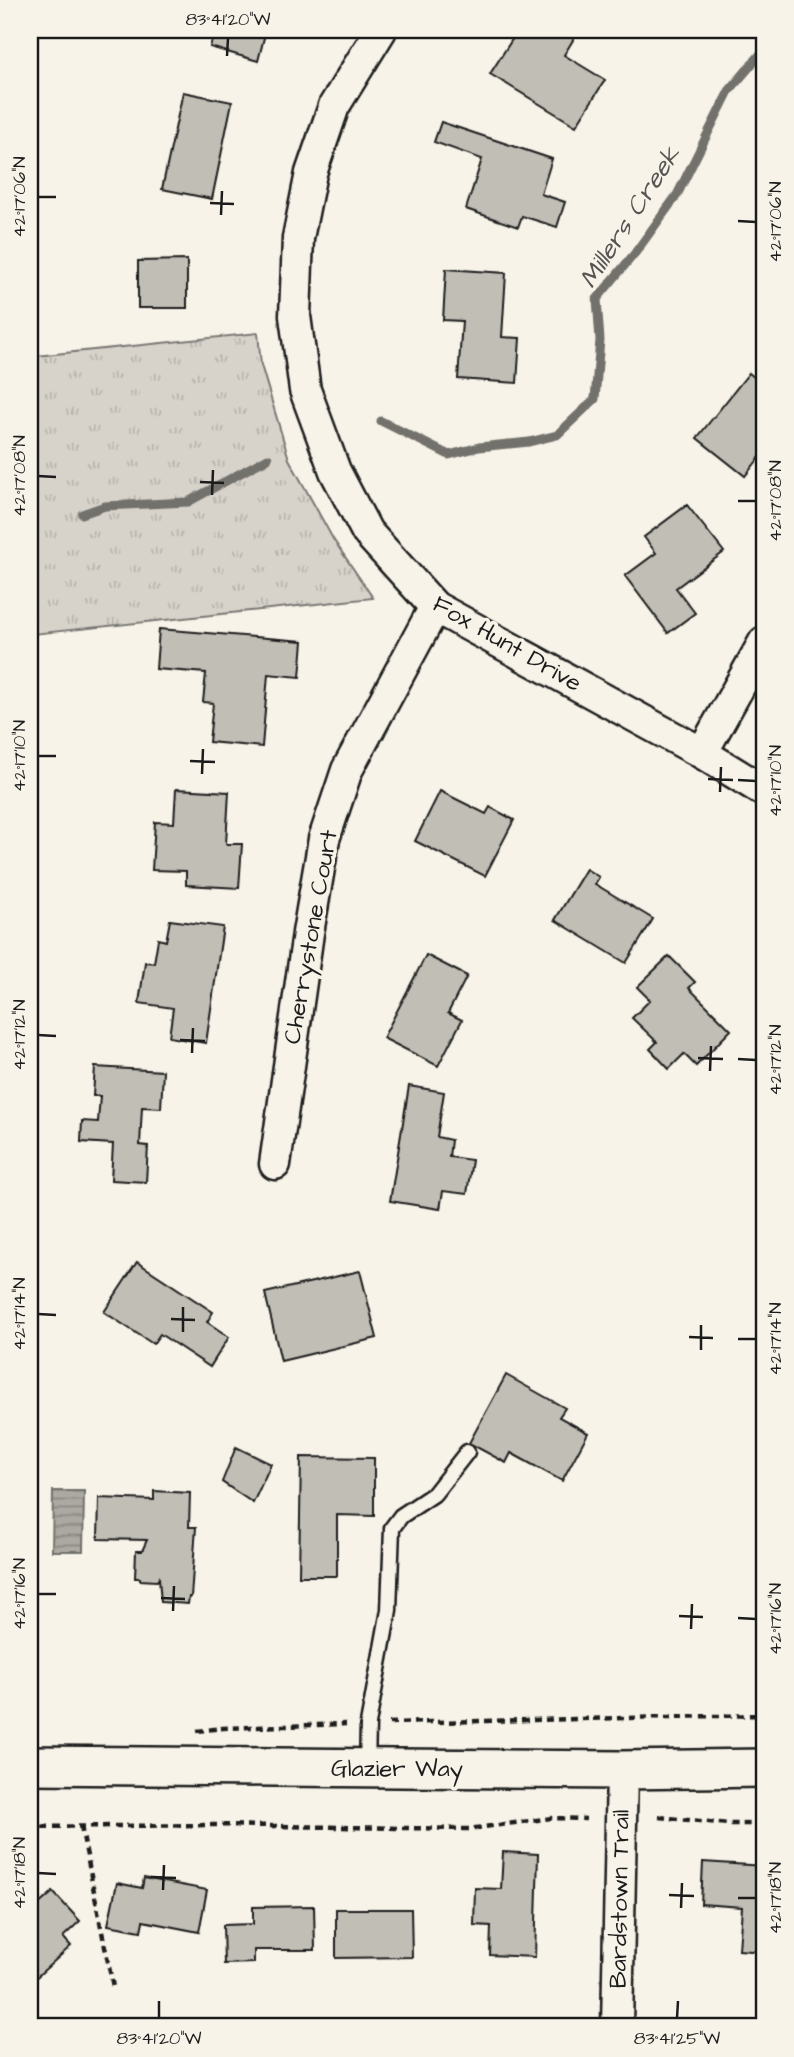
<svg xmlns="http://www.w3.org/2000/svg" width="794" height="2057" font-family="'Architects Daughter',sans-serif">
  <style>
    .park { fill: url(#park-tufts); stroke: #7a7874; stroke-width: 2 }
    .water { fill: url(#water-rules); stroke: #72716c; stroke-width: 2 }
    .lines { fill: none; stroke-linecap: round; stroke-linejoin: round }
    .stream { stroke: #72716c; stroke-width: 9 }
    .building { fill: #c0beb5; stroke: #1c1c1c; stroke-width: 2 }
    .service-casing { stroke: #1c1c1c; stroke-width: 19 }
    .minor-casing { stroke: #1c1c1c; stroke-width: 35 }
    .tertiary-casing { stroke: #1c1c1c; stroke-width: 42 }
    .path { stroke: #1c1c1c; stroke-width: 4.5; stroke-dasharray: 7 5; stroke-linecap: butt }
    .service { stroke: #f7f3e8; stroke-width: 14 }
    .minor { stroke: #f7f3e8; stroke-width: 30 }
    .tertiary { stroke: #f7f3e8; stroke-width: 37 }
    .ticks { fill: none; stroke: #1c1c1c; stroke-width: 2.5 }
    .labels { text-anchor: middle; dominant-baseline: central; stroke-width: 7; stroke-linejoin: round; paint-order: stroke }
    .street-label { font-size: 24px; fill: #1c1c1c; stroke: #f7f3e8 }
    .water-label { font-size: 26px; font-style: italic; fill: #565452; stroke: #f7f3e8 }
    .neatline { fill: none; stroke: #1c1c1c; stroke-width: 2.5 }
    .ticks-label { font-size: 18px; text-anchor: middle; fill: #1c1c1c }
  </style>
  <defs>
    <pattern id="park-tufts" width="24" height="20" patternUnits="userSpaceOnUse" patternTransform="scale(1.75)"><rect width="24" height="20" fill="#d7d3cb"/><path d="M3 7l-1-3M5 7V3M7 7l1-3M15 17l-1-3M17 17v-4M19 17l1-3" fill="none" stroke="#b8b5ae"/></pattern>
    <pattern id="water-rules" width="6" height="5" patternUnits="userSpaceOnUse" patternTransform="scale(1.75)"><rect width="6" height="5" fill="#aca9a2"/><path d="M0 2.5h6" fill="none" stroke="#8b8983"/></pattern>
  </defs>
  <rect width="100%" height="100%" fill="#f7f3e8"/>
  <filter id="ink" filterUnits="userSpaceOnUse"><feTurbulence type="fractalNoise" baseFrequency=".0143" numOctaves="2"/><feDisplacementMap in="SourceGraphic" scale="14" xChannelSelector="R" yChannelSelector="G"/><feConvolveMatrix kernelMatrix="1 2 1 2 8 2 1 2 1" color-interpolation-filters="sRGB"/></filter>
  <g filter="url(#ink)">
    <!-- park -->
    <polygon class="park" points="258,333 261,365 289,459 333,539 373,598 33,634 36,356"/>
    <!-- water -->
    <polygon class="water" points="53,1491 84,1491 83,1551 52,1551"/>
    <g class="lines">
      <!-- stream -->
      <g class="stream">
        <polyline points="381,421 449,455 479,447 529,442 557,435 595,399 600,340 597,299 635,253 677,195 729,91 764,50"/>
        <polyline points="82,514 105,506 188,502 268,458"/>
      </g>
    </g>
    <!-- building -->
    <g class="building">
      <polygon points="215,30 266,30 258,61 210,47"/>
      <polygon points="518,30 579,30 564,55 605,80 576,126 490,74"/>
      <polygon points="183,92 232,102 212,199 162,189"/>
      <polygon points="441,122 552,159 541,194 565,202 557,227 522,216 518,227 466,209 482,159 434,142"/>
      <polygon points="187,260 187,308 138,308 138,261"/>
      <polygon points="446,269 506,273 502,337 520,338 517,383 458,379 462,321 443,320"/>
      <polygon points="749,373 764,385 764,452 745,476 697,438"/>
      <polygon points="687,505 724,552 676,588 695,613 668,633 625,576 656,553 644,537"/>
      <polygon points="159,629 303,641 300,677 268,674 262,747 209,742 213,703 203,702 206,673 156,669"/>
      <polygon points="176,789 229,792 226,844 242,844 239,888 186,885 186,871 152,870 155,822 174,823"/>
      <polygon points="440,791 486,814 490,807 514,820 485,876 415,841"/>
      <polygon points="586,869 599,877 595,884 653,919 626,963 555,920"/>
      <polygon points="170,920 223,927 206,1043 169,1037 173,1008 139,1003 145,962 154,963 158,939 166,941"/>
      <polygon points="426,955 467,976 448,1013 462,1020 438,1066 383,1038"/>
      <polygon points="669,956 695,982 689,988 731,1030 696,1066 684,1054 669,1069 650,1049 657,1042 632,1018 650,1000 637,987"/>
      <polygon points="95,1067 163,1071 161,1108 142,1107 140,1145 148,1146 146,1182 111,1180 113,1144 81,1142 82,1121 98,1122 100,1096 93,1096"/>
      <polygon points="409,1086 444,1092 437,1137 451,1140 449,1157 472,1160 467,1194 443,1191 440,1209 390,1201"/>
      <polygon points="137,1262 213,1312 207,1322 229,1337 210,1367 160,1334 153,1344 104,1312"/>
      <polygon points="360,1271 377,1338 281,1361 265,1293"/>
      <polygon points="506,1375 565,1408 559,1417 588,1433 562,1481 511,1453 506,1463 469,1443"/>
      <polygon points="236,1447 271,1464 253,1503 222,1482"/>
      <polygon points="301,1457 374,1458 374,1516 337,1515 337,1576 299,1576"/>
      <polygon points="154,1491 190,1493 189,1527 196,1527 191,1597 189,1597 188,1604 161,1602 159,1578 157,1581 140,1580 140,1578 135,1578 136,1551 142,1551 147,1540 98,1539 99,1498 154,1500"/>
      <polygon points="503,1852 538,1854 535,1957 490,1955 491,1926 474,1925 475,1888 501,1889"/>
      <polygon points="703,1862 764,1866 764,1952 739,1950 742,1907 701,1904"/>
      <polygon points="144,1878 207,1890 199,1932 143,1921 141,1931 108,1925 117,1883 142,1888"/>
      <polygon points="53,1892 80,1921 63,1937 71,1946 30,1983 30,1912"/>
      <polygon points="314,1906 315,1950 254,1950 254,1963 224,1964 223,1925 253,1924 253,1907"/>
      <polygon points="336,1909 411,1909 412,1957 336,1958"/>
    </g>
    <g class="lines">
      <defs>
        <polyline id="service" points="367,1767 368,1724 389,1610 392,1528 401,1516 434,1494 467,1452"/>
        <g id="minor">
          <polyline points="381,30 334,106 311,173 298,238 295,316 305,390 335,471 367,532 435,607 702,753 764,791"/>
          <polyline points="702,753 764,642"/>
          <polyline points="275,1164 308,933 324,839 347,770 435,607"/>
          <polyline points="617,2027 622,1770"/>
        </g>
        <polyline id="tertiary" points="30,1765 622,1770 764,1768"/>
      </defs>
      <!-- service casing -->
      <use href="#service" class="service-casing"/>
      <!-- minor casing -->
      <use href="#minor" class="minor-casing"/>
      <!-- tertiary casing -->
      <use href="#tertiary" class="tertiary-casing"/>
      <!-- path -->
      <g class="path">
        <polyline points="389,1723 764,1715"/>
        <polyline points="197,1731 223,1728 346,1724"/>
        <polyline points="659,1817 729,1824 764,1824"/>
        <polyline points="81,1826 113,1987"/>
        <polyline points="30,1827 210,1825 469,1829 552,1818 586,1819"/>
      </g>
      <!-- service -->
      <use href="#service" class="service"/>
      <!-- minor -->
      <use href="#minor" class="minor"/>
      <!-- tertiary -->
      <use href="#tertiary" class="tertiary"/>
    </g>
  </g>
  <!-- ticks -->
  <path class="ticks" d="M227,56L228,38M38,197H56M210,203L234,204M221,215L222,191M738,221L756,222M38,476L56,477M200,482L224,483M212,495L213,470M738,501H756M38,756H56M190,761L215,762M202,774L203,749M708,779L733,780M738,780L756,781M720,792L721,767M38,1035L56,1036M180,1040L205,1041M192,1053L193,1028M698,1058L723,1059M738,1059L756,1060M710,1071L711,1046M38,1314L56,1315M171,1319L195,1320M183,1332V1307M689,1337L713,1338M738,1339H756M701,1350V1325M38,1594H56M161,1598L185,1599M173,1611L174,1586M679,1616L703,1617M738,1618L756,1619M691,1629L692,1604M38,1873L56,1874M151,1877L176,1878M163,1890L164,1865M669,1895L694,1896M738,1898H756M681,1908L682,1883M159,2018V2001M677,2018L678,2001"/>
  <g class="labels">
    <!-- street labels -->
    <g class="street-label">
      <text transform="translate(507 644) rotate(30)">Fox Hunt Drive</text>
      <text transform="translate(311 937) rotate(-80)">Cherrystone Court</text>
      <text x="397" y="1769">Glazier Way</text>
      <text transform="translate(620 1899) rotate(-89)">Bardstown Trail</text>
    </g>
    <!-- water labels -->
    <g class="water-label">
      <text transform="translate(630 217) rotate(-57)">Millers Creek</text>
    </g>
  </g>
  <!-- margin -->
  <rect width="794" height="2057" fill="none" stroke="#f7f3e8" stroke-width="77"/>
  <rect x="38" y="38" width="718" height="1980" class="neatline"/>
  <g class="ticks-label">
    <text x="228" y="25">83°41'20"W</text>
    <text transform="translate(19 197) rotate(-90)" y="6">42°17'06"N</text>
    <text transform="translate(775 222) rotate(-90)" y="6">42°17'06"N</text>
    <text transform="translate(19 476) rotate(-90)" y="6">42°17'08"N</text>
    <text transform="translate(775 501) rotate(-90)" y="6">42°17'08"N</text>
    <text transform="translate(19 756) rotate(-90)" y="6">42°17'10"N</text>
    <text transform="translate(775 781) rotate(-90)" y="6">42°17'10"N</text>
    <text transform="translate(19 1035) rotate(-90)" y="6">42°17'12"N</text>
    <text transform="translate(775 1060) rotate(-90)" y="6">42°17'12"N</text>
    <text transform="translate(19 1314) rotate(-90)" y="6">42°17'14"N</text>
    <text transform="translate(775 1339) rotate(-90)" y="6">42°17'14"N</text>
    <text transform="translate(19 1594) rotate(-90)" y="6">42°17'16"N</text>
    <text transform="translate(775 1619) rotate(-90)" y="6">42°17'16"N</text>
    <text transform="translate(19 1873) rotate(-90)" y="6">42°17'18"N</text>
    <text transform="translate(775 1898) rotate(-90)" y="6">42°17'18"N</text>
    <text x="159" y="2044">83°41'20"W</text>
    <text x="677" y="2044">83°41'25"W</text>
  </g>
</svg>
